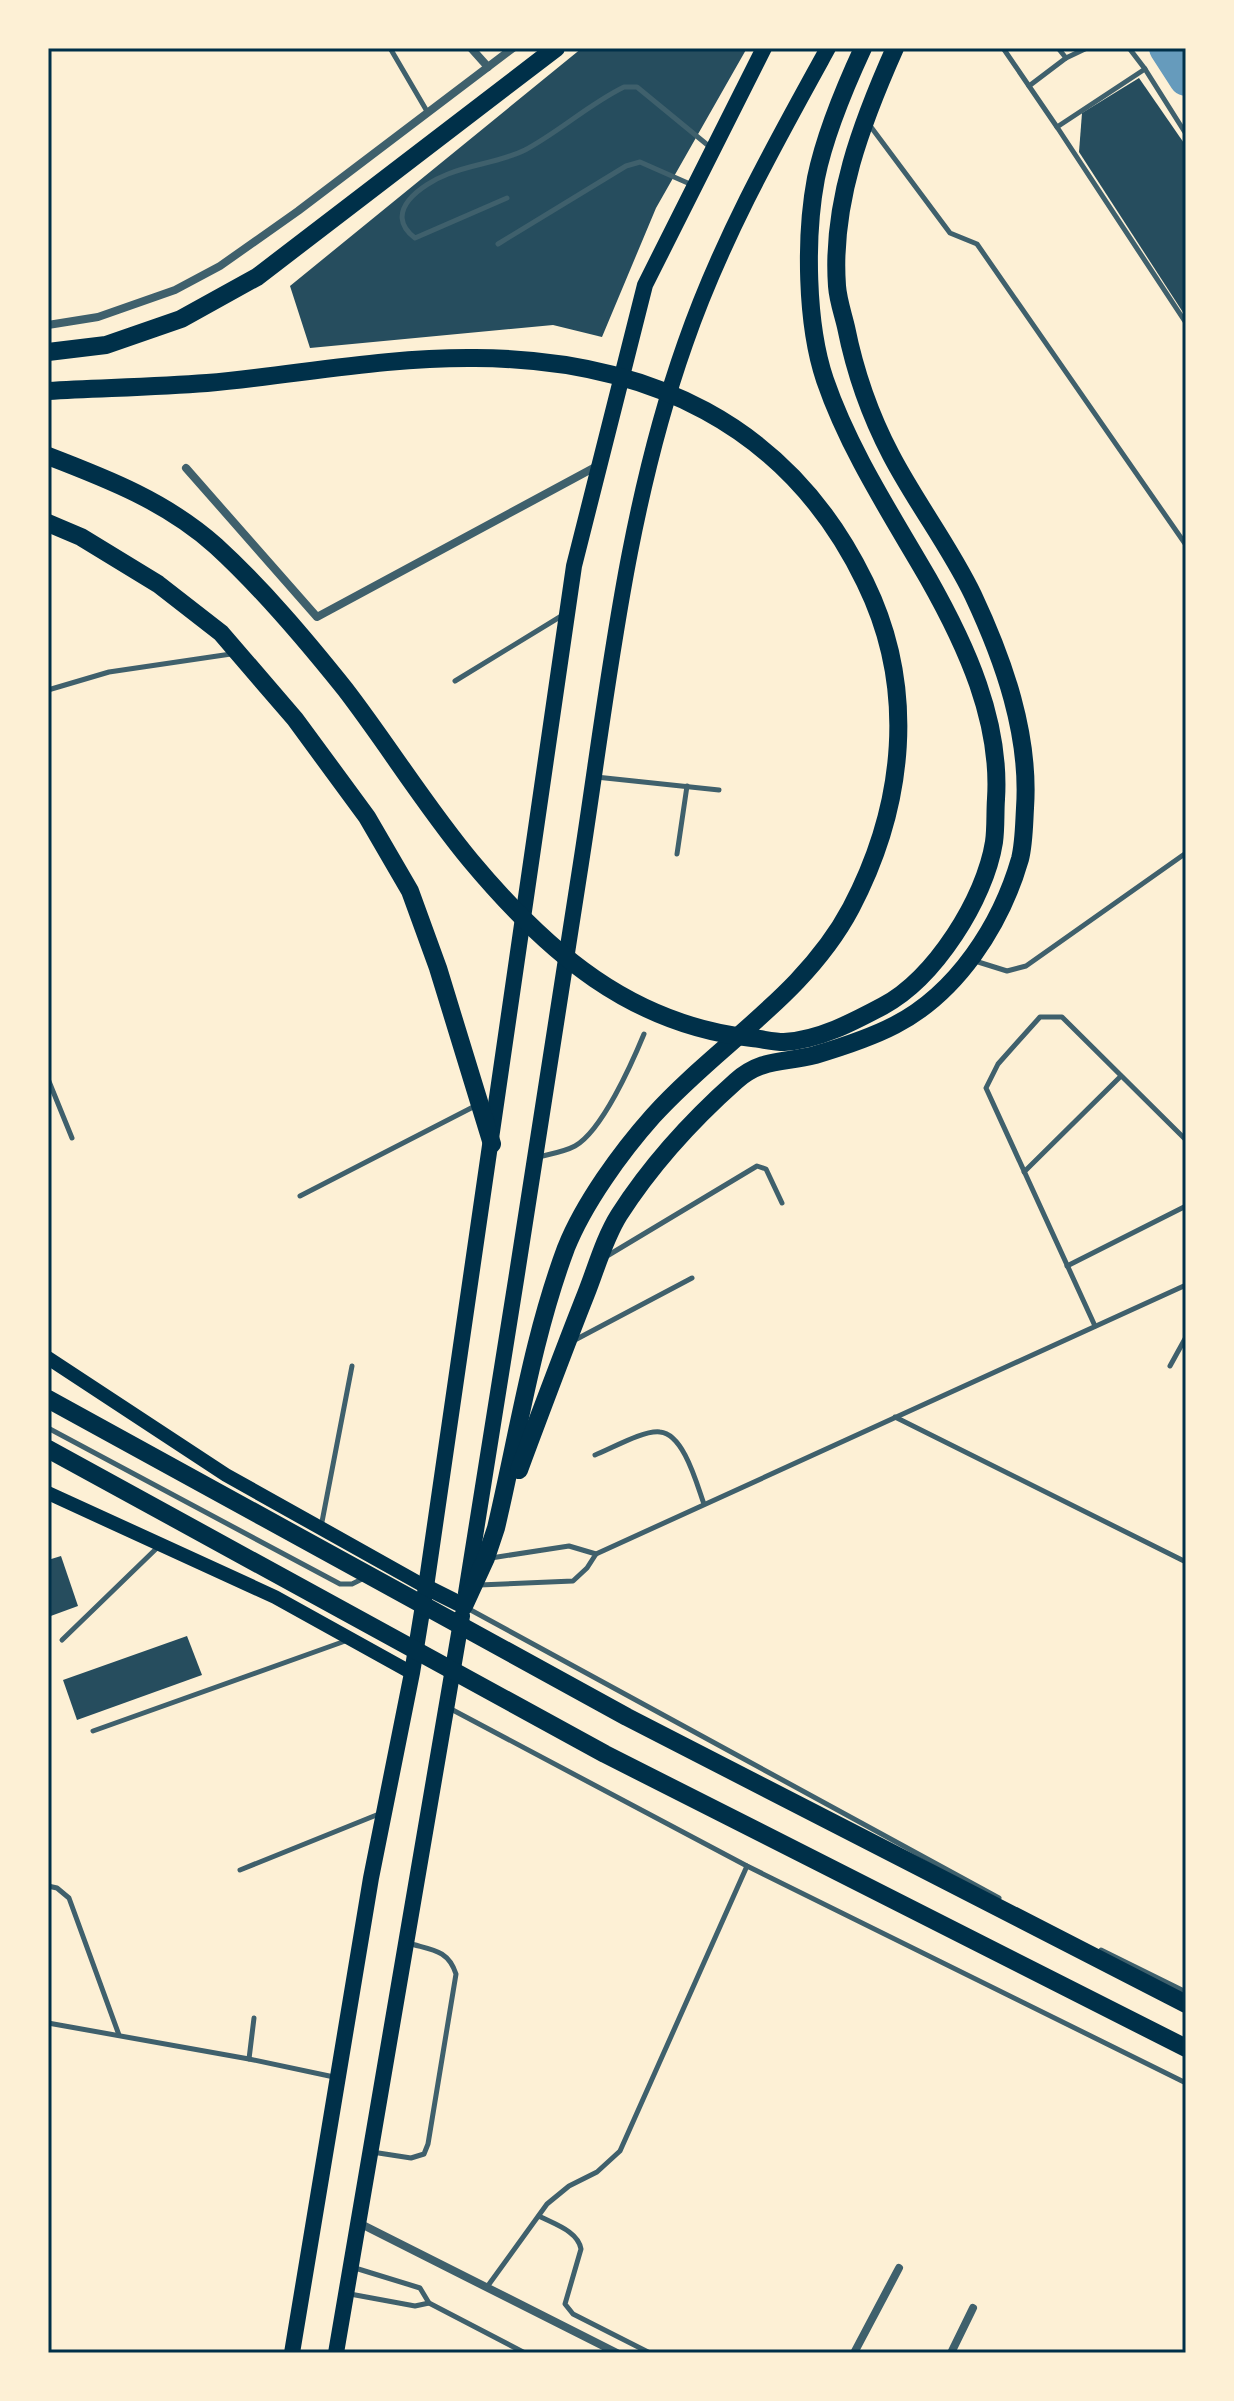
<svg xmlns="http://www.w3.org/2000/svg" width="1234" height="2401" font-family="Manrope,sans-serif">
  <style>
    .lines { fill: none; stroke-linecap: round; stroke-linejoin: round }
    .river { stroke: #669bbc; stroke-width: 34 }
    .building { fill: #264d5e }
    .service { stroke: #3f606c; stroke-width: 5 }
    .minor { stroke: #3f606c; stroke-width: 8 }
    .secondary { stroke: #003049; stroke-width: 14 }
    .primary { stroke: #003049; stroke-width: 16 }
    .motorway { stroke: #003049; stroke-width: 18 }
    .neatline { fill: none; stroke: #003049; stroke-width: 3 }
  </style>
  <rect width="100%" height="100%" fill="#fdf0d5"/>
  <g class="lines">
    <!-- river -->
    <polyline class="river" points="1166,48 1186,79"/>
  </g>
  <!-- building -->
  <g class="building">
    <polygon points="582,48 747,48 656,208 602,337 553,325 310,348 290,286"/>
    <polygon points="1139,78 1186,146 1186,317 1079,152 1082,113"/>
    <polygon points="61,1556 78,1606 48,1617 48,1560"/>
    <polygon points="187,1636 202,1675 77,1720 63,1680"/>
  </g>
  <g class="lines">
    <!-- service -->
    <g class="service">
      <polyline points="390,48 428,113"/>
      <polyline points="1003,48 1057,127 1145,69 1186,134"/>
      <polyline points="1058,48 1066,58"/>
      <polyline points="1129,48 1145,69"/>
      <polyline points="1029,86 1066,58 1087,48"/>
      <polyline points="868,123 950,233 977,244 1186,545"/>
      <polyline points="1057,127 1186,323"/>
      <path d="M507,198L415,238C381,212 422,184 448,174C472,164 501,162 525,150C559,132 589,104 624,87H637L710,147"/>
      <polyline points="498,244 626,166 640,162 690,184"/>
      <polyline points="455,681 563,615"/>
      <polyline points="48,690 109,672 231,654"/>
      <polyline points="596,777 719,790"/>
      <polyline points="677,854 687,786"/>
      <polyline points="975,961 1007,971 1026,966 1186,853"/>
      <polyline points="48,1079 72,1138"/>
      <path d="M538,1157C550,1154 564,1152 575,1146C602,1131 632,1063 644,1034"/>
      <polyline points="1024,1172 1121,1076"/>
      <polyline points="300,1196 477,1105"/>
      <polyline points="607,1256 757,1166 766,1169 782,1203"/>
      <polyline points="1067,1266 1186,1206"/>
      <polyline points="1095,1326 986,1088 998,1064 1040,1017 1062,1017 1186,1140"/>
      <polyline points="573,1341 692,1278"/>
      <polyline points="1170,1366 1186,1337"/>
      <polyline points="895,1417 1186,1562"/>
      <polyline points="48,1428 340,1584 352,1584 366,1577"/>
      <path d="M595,1455C611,1449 643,1430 660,1432C684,1434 697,1485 704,1504"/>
      <polyline points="321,1527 352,1366"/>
      <polyline points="596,1554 1186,1285"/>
      <polyline points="479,1585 573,1581 587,1568 596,1554 569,1546 491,1558"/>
      <polyline points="467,1608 999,1898"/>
      <polyline points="62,1640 159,1546"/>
      <polyline points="449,1708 747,1866 1186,2083"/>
      <polyline points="93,1731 348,1640"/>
      <polyline points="240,1870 379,1814"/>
      <polyline points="48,1886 57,1888 69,1898 119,2035"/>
      <polyline points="1101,1950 1186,1992"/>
      <polyline points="48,2023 249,2059 334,2077"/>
      <polyline points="249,2059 254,2018"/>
      <path d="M372,2152L411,2158L424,2154L428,2144L456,1974C448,1949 431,1950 408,1943"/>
      <path d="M539,2216C554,2224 578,2231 581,2249L565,2304L573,2314L650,2353"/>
      <polyline points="487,2287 547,2204 569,2186 597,2172 620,2151 747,1866"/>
      <polyline points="350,2294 415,2306 429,2303 420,2288 355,2268"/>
      <polyline points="429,2303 525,2353"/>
    </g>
    <!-- minor -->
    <g class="minor">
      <polyline points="471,48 488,67"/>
      <polyline points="48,325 98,317 175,290 220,266 298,211 513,48"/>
      <polyline points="186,468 317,617 599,465"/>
      <polyline points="359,2223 617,2353"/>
      <polyline points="854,2353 899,2268"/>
      <polyline points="951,2353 973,2308"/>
    </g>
    <!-- secondary -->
    <g class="secondary">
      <polyline points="48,1358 226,1475 426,1587"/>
      <polyline points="48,1493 275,1597 412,1673"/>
    </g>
    <!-- primary -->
    <g class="primary">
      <polyline points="426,1587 464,1606"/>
      <path d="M466,1593C505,1350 544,1106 581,863C608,689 626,511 685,344C721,240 775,144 828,48"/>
      <polyline points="292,2353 371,1878 412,1673 426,1587 574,566 645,285 764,48"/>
      <polyline points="336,2353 462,1616"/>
    </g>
    <!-- motorway -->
    <g class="motorway">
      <polyline points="48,352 106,345 181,319 257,277 556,48"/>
      <path d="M48,391C101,388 154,387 207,383C296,375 385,357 475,358C646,359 788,423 865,582C917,688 905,805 851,908C805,995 718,1044 653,1116C621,1152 584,1203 566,1248C532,1339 518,1435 496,1528L486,1558L464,1606"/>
      <path d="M48,456C108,479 167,502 216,546C263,589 305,639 345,689C388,745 426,807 471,861C547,952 631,1025 752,1038C762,1039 774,1042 784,1042C819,1040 853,1022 883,1006C935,978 985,899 994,842C996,828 995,813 996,799C1001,721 966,645 928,578C891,514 849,450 825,380C806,324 805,236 816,178C825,134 844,89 863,48"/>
      <polyline points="48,523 81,537 158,584 221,633 295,719 367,817 410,891 438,968 492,1144"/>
      <polyline points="48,1399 627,1717 1186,2004"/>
      <polyline points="48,1449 605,1754 1186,2048"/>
      <path d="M519,1470C541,1411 563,1352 586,1294C596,1269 604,1239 619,1215C651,1165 691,1121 736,1081C762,1058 784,1063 815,1055C842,1047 870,1038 895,1025C957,993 1001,925 1020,859C1024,843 1024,825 1025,808C1030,735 1004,661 973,595C950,547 916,503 891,455C870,415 855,372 846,327C843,314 838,300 837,286C831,203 862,122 895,48"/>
    </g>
  </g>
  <!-- border -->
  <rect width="1234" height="2401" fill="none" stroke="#fdf0d5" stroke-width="100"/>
  <rect x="50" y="50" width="1134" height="2301" class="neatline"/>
</svg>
